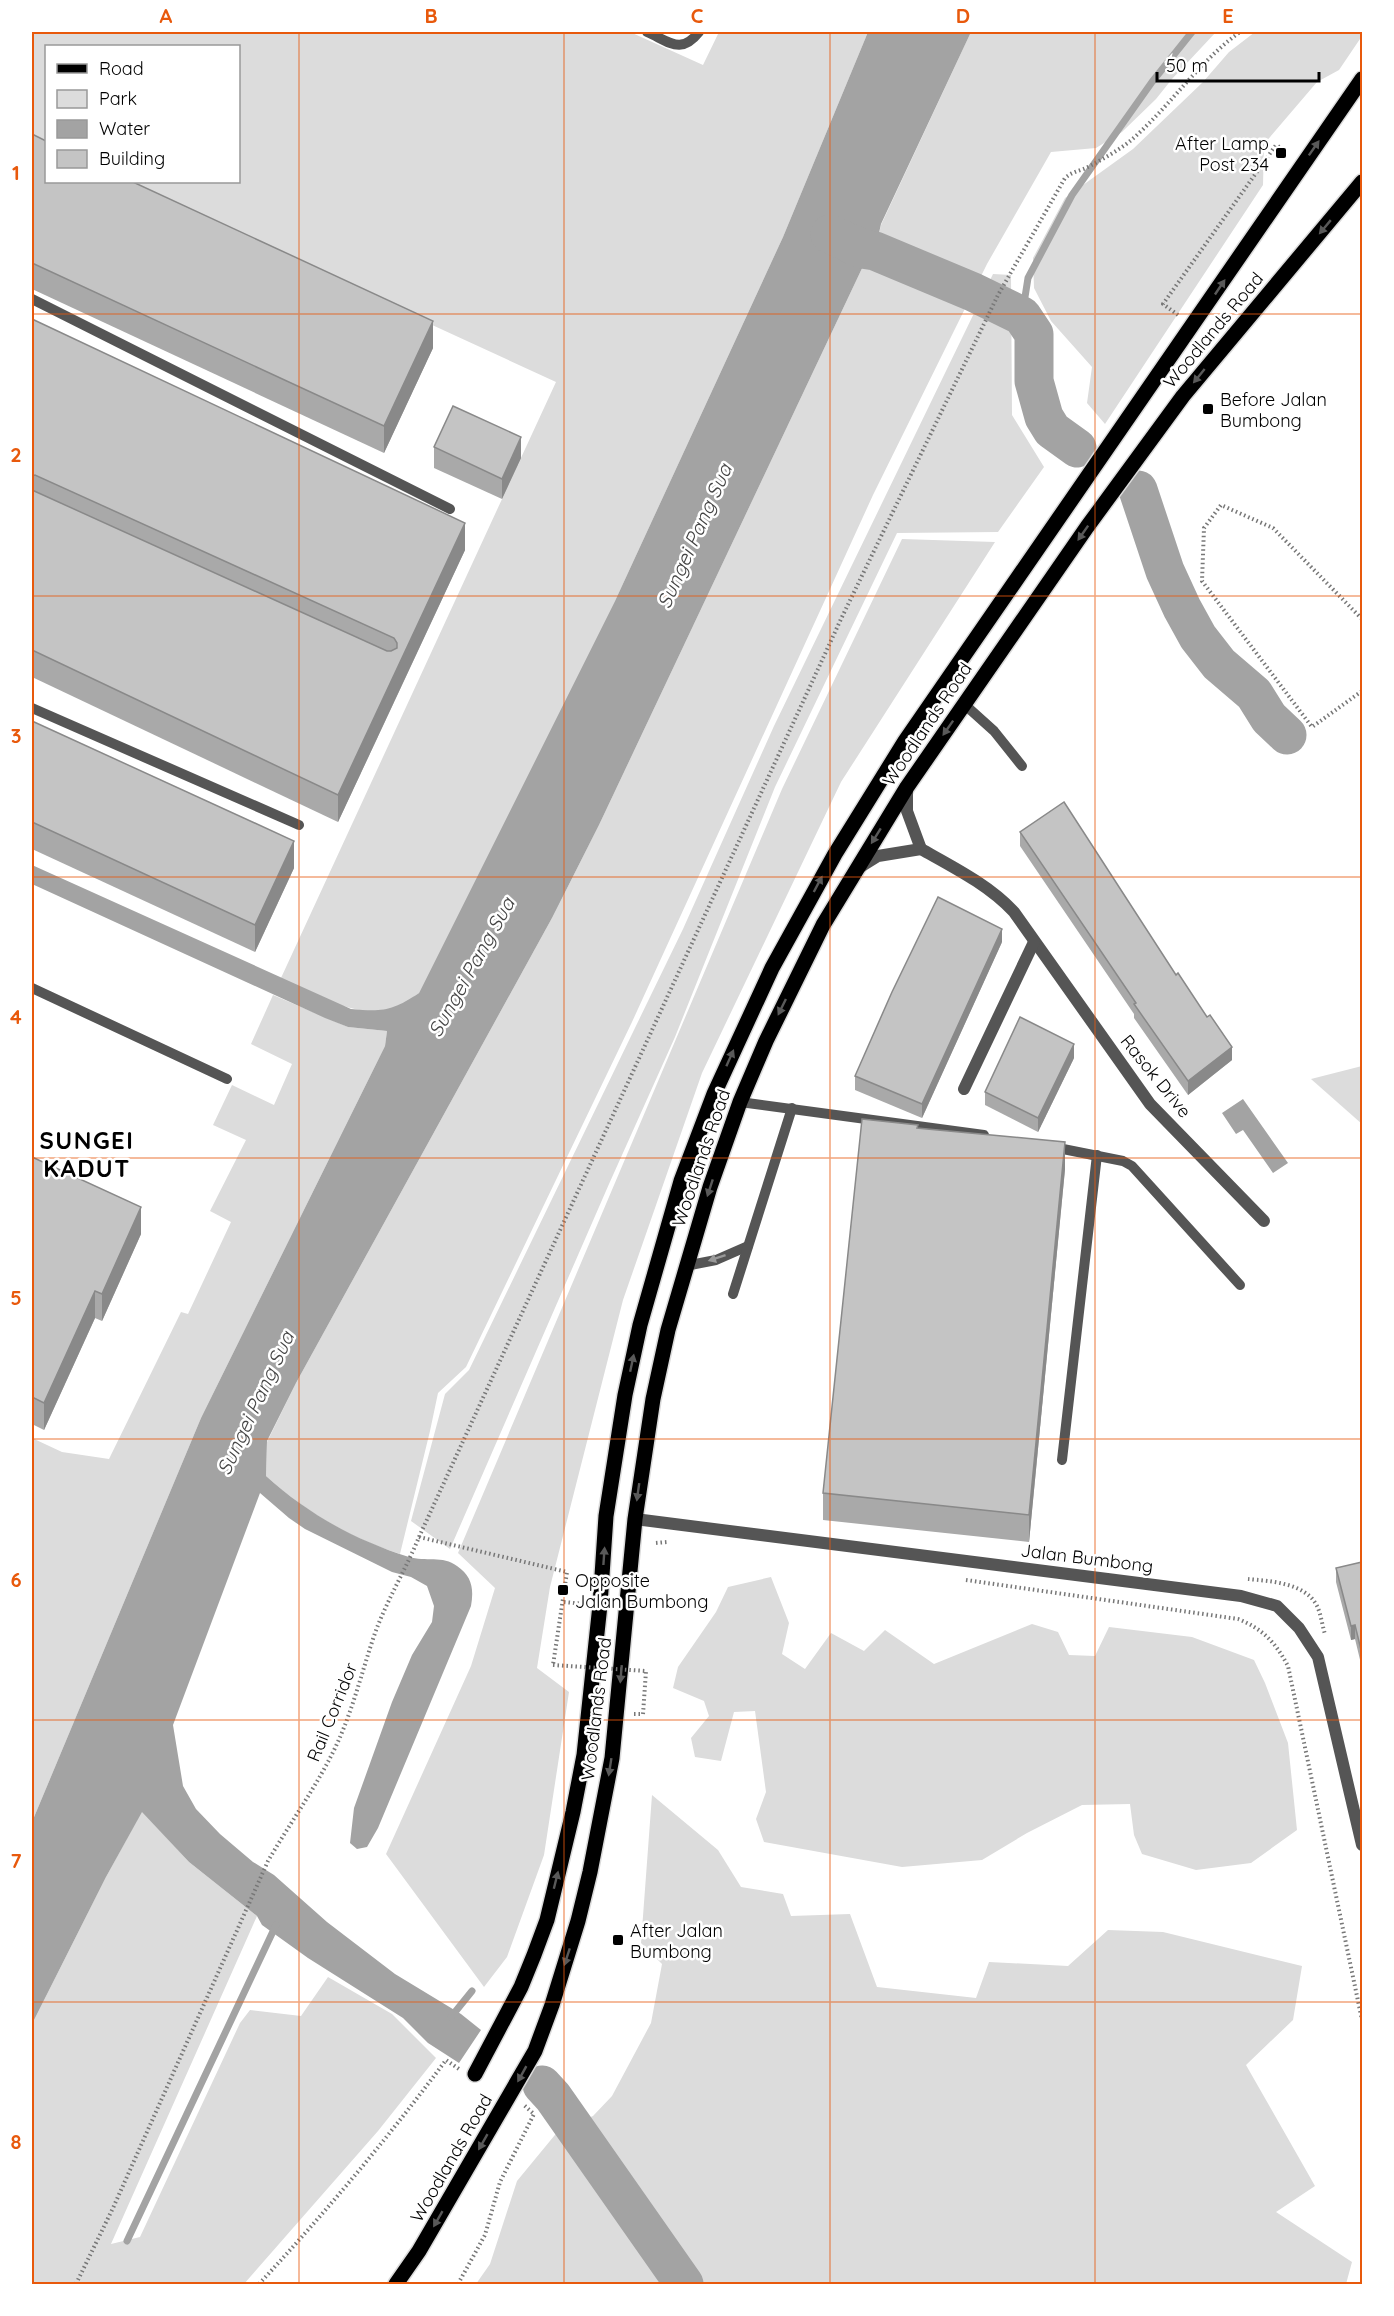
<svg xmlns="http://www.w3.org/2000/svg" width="1394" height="2316" font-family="Quicksand,sans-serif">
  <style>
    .green { fill: #dcdcdc }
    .water { fill: #a3a3a3 }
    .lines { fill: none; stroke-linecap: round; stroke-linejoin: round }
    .stream { stroke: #a3a3a3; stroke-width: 7 }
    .river { stroke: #a3a3a3; stroke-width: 39 }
    .primary-casing { stroke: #dbdbdb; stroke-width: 18 }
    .path { stroke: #777; stroke-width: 4; stroke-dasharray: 1.5 3; stroke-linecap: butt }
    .lane { stroke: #555; stroke-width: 10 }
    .street { stroke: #555; stroke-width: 12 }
    .primary { stroke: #000; stroke-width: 15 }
    .path-bridge { stroke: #777; stroke-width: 4; stroke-dasharray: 1.5 3; stroke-linecap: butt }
    .wall { fill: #a9a9a9 }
    .shaded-wall { fill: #898989 }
    .building { fill: #c4c4c4; stroke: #898989; stroke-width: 1.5 }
    .oneway { fill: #595959 }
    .oneway2 { fill: #999 }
    .grid { fill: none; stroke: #e8590c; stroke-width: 1.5; stroke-opacity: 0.55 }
    .poi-dot { fill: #000; stroke: #fff; stroke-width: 2 }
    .labels { text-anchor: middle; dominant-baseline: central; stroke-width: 5; stroke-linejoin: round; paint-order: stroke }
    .poi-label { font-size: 18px; fill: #000; stroke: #fff; text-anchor: start }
    .street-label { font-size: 18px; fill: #000; stroke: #fff }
    .water-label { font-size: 20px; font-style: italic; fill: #444; stroke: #fff }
    .district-label { font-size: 24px; font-weight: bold; letter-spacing: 1.5px; fill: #000; stroke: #fff }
    .neatline { fill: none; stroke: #e8590c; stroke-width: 2 }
    .grid-label { font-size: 20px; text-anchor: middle; font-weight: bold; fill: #e8590c }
  </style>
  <rect width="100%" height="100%" fill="#fff"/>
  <!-- green -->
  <g class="green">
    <path d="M32,32H630L703,65L719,32H868L783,237L615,601L419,993C412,998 403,1006 395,1008C357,1021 314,993 281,978L556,382L121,182H238V46H46V147L32,140Z"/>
    <path d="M971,32H1216L1172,79L1156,99L1122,132L1096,148L1051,152L987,264L873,495L632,1022L466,1367L438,1393L430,1431L400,1554C350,1538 304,1511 266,1476L267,1442L296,1383L552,918L599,825L865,262L875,251L881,225Z"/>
    <polygon points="1255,32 1362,32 1362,36 1339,70 1317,82 1264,144 1263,185 1105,424 1087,403 1092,367 1051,321 1034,288 1033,258 1065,198 1133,149 1203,82 1229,52"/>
    <polygon points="993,274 1011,275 1012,415 1044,467 998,532 897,533 775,787 675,1037 609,1184 450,1549 411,1521 445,1394 469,1370 683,929 774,726"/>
    <polygon points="902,539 995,542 841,782 702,1073 623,1300 550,1587 537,1668 569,1692 544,1855 507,1957 484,1987 386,1854 471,1666 495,1588 458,1553 782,789"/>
    <polygon points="273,995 348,1027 387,1031 385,1046 201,1418 32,1822 32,1438 62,1452 109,1459 181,1312 188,1314 231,1222 210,1211 246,1140 213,1125 232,1085 274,1105 292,1064 251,1044"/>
    <polygon points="1362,1066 1362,1124 1311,1079"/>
    <polygon points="771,1577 789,1623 782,1654 805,1669 831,1633 864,1651 885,1630 934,1664 1032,1624 1058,1632 1069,1655 1095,1656 1109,1627 1192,1637 1254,1660 1265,1683 1288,1743 1297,1830 1251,1863 1196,1870 1142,1854 1134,1835 1130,1804 1082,1805 1027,1833 982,1860 902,1867 764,1842 756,1819 766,1792 755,1711 734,1712 721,1761 695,1757 691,1738 709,1716 704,1701 673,1688 678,1667 716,1612 728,1587"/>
    <polygon points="652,1795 718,1850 741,1887 783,1894 791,1916 850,1914 877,1987 976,1998 989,1962 1068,1966 1108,1930 1163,1932 1302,1966 1293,2020 1246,2065 1315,2186 1276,2212 1352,2262 1346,2284 476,2284 490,2264 517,2181 559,2130 593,2116 612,2096 651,2023 662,1964 641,1943"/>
    <polygon points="142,1811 189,1862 257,1916 111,2244 140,2237 240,2023 250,2010 301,2016 328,1977 392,2014 436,2058 378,2131 244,2284 32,2284 32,2024 106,1877"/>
  </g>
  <!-- water -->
  <g class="water">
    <path d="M868,32H971L881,224L875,251L865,262L599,825L552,918L296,1383L267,1441L266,1476C308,1514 355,1540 409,1557C425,1562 443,1555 457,1566C472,1576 474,1589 471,1606L378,1828L367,1847L357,1849L350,1843L354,1808L392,1702L412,1655L432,1622L434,1606L427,1586L411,1577L392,1572L305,1529L289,1518L260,1493L173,1725L183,1786L196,1809L220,1834L253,1862L274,1875L327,1922L395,1974L461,2014L481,2030L459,2063L428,2043L403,2018L308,1958L262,1925L257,1916L189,1862L142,1812L106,1877L32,2024V1822L201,1418L385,1046L387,1031L348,1027L325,1018L32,884V865L351,1009C383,1012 392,1011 419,993L615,601L783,237Z"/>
    <polygon points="1243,1099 1288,1163 1273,1173 1243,1130 1236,1134 1222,1113"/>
  </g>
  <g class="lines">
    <!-- stream -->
    <g class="stream">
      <polyline points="1022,316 1028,278 1072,195 1152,82 1192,32"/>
      <polyline points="451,2017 472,1991"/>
      <polyline points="127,2241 276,1925"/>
    </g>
    <!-- river -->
    <g class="river">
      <polyline points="830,234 862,249 875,251 973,292 1022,316 1034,334 1034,381 1044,417 1052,430 1077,448"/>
      <polyline points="1138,490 1165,571 1182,608 1198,637 1219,664 1254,694 1269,718 1287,735"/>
      <polyline points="542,2085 553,2097 684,2284"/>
    </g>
    <defs>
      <g id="primary">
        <polyline points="475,2074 521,1987 534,1955 547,1920 573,1812 584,1755 600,1605 606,1516 625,1395 640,1325 681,1181 714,1094 772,968 835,854 905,741 1362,79"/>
        <polyline points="396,2284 419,2251 535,2051 552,2005 578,1921 590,1872 612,1758 635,1519 653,1399 668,1330 710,1187 740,1102 766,1041 823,925 907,787 1087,527 1183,396 1362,182"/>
      </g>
    </defs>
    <!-- primary casing -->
    <use href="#primary" class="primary-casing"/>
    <!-- path -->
    <g class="path">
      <polyline points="1178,315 1163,304 1276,145 1289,153"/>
      <polyline points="1362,619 1273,528 1221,505 1204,528 1202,581 1312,727 1362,691"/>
      <polyline points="419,1537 567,1572 553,1665"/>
      <polyline points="656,1543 667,1542"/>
      <path d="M1248,1579C1270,1581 1306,1583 1317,1606C1321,1614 1322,1625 1325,1634"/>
      <path d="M966,1580L1238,1619C1263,1629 1275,1642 1288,1666L1362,2020"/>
      <polyline points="564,1602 584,1604"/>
      <polyline points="634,1714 643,1714 646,1671"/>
      <path d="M76,2284L113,2208L268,1861C290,1823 317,1786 336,1746C353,1710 362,1671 375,1633C387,1600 406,1569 419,1537L841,619L998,295L1065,178C1073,171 1081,171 1090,166C1103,159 1117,151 1129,142C1169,108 1198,62 1240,32"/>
      <path d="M259,2284C325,2213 388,2138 446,2060L459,2069"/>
      <polyline points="458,2284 485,2235 500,2182 534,2114 524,2105"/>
    </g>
    <!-- lane -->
    <g class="lane">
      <path d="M647,32C670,42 681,55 699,32"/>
      <polyline points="32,299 450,509"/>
      <polyline points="964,704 994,731 1022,766"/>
      <polyline points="32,708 299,825"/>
      <polyline points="32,988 227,1079"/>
      <polyline points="740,1102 984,1135"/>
      <polyline points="1053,1147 1123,1161 1132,1166 1240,1285"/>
      <polyline points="685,1266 716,1260 748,1246"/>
      <polyline points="733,1294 792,1108"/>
      <polyline points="1062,1460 1097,1155"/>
    </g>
    <!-- street -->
    <g class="street">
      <polyline points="907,788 907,811 921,849"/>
      <path d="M921,849C953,867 989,885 1014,912L1150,1104L1264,1221"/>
      <polyline points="857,869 878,856 921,849"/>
      <polyline points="964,1089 1034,942"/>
      <polyline points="635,1519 1241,1596 1277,1606 1299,1628 1318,1657 1362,1845"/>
    </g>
    <!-- primary -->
    <use href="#primary" class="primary"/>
    <!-- path-bridge -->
    <polyline class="path-bridge" points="553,1665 646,1671"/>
  </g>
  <!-- wall -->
  <g class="wall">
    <polygon points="32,134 433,348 384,453 32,289"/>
    <polygon points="32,319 465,550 338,822 32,677"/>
    <polygon points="434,447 521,458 502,499 434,468"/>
    <polygon points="32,721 294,868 255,952 32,849"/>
    <polygon points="1020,832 1176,975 1207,1017 1232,1060 1188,1095 1134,1018 1134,1014 1020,846"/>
    <polygon points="1002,942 922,1118 855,1090 855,1076"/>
    <polygon points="1074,1058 1038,1132 985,1105 985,1092"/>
    <polygon points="918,1128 1065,1169 1029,1542 823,1520 823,1493"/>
    <polygon points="32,1157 141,1234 102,1321 95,1318 44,1430 32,1424"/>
    <polygon points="1362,1562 1362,1668 1355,1639 1351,1640 1336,1582 1336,1568"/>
  </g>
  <!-- shaded-wall -->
  <g class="shaded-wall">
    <polygon points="433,321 433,348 384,453 384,426"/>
    <polygon points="521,437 521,458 502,499 502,479"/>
    <polygon points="465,523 465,550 338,822 338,795"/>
    <polygon points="294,841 294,868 255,952 255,925"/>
    <polygon points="1002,929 1002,942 922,1118 922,1104"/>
    <polygon points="1074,1044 1074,1058 1038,1132 1038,1118"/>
    <polygon points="1232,1047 1232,1060 1188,1095 1188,1081"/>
    <polygon points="1065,1142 1065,1169 1029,1542 1029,1515"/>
    <polygon points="141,1207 141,1234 102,1321 102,1294"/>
    <polygon points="95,1291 95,1318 44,1430 44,1403"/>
    <polygon points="1355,1625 1355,1639 1351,1640 1351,1626"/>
  </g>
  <!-- building -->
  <g class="building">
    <polygon points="32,134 46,141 46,182 133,182 433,321 384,426 32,263"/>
    <polygon points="32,319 465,523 338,795 32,650 32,490 387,651 391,651 397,648 397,643 394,638 35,475 32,476"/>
    <polygon points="453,406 521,437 502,479 434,447"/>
    <polygon points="32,721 294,841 255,925 32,822"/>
    <polygon points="1064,802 1176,975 1178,973 1207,1017 1210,1015 1232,1047 1188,1081 1134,1004 1136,1003 1020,832"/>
    <polygon points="938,897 1002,929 922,1104 855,1076 892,992"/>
    <polygon points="1020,1017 1074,1044 1038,1118 985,1092"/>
    <polygon points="862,1119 918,1125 917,1128 1065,1142 1029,1515 823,1493"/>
    <polygon points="32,1157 141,1207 102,1294 95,1291 44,1403 32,1397"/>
    <polygon points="1362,1562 1362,1654 1355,1625 1351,1626 1336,1568"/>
  </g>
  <!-- one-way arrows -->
  <defs><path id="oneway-solid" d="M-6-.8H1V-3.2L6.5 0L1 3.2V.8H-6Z" transform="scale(1.5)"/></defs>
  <g class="oneway">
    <use href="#oneway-solid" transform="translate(1314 148) rotate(-55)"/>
    <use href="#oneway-solid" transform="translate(1325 227) rotate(130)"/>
    <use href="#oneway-solid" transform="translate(1220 287) rotate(-56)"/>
    <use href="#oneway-solid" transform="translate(1199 376) rotate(129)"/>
    <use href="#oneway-solid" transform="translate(1083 533) rotate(125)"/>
    <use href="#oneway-solid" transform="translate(948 728) rotate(125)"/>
    <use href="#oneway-solid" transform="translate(876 836) rotate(122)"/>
    <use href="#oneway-solid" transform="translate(818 884) rotate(-62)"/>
    <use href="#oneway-solid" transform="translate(782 1007) rotate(116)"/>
    <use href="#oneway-solid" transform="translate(730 1058) rotate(-66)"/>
    <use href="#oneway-solid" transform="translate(710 1188) rotate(108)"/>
    <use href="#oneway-solid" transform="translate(632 1363) rotate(-78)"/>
    <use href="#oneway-solid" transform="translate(638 1492) rotate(98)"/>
    <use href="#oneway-solid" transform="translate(604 1556) rotate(-86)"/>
    <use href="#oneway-solid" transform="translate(621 1674) rotate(95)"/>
    <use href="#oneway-solid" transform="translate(610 1767) rotate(99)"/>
    <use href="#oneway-solid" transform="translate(556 1880) rotate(-76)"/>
    <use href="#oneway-solid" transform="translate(567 1957) rotate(108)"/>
    <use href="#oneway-solid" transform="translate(522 2074) rotate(119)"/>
    <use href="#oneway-solid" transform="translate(483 2142) rotate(120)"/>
    <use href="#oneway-solid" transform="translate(438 2219) rotate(120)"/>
  </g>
  <use class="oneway2" href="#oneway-solid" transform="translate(717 1258) rotate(162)"/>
  <!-- grid -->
  <path class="grid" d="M299,32V2284M564,32V2284M830,32V2284M1095,32V2284M32,314H1362M32,596H1362M32,877H1362M32,1158H1362M32,1439H1362M32,1720H1362M32,2002H1362"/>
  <!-- markers -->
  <g class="poi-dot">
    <rect x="1275" y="147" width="12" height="12" rx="3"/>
    <rect x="1202" y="403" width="12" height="12" rx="3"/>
    <rect x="557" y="1584" width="12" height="12" rx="3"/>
    <rect x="612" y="1934" width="12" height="12" rx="3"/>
  </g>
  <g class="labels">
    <!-- poi labels -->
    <g class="poi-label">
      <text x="1269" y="143" text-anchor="end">After Lamp<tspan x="1269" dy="21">Post 234</tspan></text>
      <text x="1220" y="399">Before Jalan<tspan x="1220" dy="21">Bumbong</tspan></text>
      <text x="575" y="1580">Opposite<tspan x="575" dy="21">Jalan Bumbong</tspan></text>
      <text x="630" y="1930">After Jalan<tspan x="630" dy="21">Bumbong</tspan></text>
    </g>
    <!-- street labels -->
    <g class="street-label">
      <text transform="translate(1213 330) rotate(-50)">Woodlands Road</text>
      <text transform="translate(927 724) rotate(-56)">Woodlands Road</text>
      <text transform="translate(1156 1076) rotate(51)">Rasok Drive</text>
      <text transform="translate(701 1158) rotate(-71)">Woodlands Road</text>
      <text transform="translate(1087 1558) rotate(7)">Jalan Bumbong</text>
      <text transform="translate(596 1709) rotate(-83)">Woodlands Road</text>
      <text transform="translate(332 1712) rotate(-68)">Rail Corridor</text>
      <text transform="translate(451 2158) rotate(-60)">Woodlands Road</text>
    </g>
    <!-- water labels -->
    <g class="water-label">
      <text transform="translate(694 536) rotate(-66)">Sungei Pang Sua</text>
      <text transform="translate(471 967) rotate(-61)">Sungei Pang Sua</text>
      <text transform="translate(255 1403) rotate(-65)">Sungei Pang Sua</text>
    </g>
    <!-- district labels -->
    <g class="district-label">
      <text x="87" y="1140">SUNGEI<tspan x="87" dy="28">KADUT</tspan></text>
    </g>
  </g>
  <!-- border -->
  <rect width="1394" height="2316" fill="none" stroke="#ffffff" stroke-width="66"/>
  <!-- legend -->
  <rect x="45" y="45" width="195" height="138" fill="#ffffff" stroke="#999999" stroke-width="1.5"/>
  <rect x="57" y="64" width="30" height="9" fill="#000000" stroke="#999999" stroke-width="1.5"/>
  <text x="99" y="75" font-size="18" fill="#000000">Road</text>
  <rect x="57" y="90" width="30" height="18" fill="#dcdcdc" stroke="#999999" stroke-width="1.5"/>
  <text x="99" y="105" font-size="18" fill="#000000">Park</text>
  <rect x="57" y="120" width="30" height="18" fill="#a3a3a3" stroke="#999999" stroke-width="1.5"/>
  <text x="99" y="135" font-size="18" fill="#000000">Water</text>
  <rect x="57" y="150" width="30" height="18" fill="#c4c4c4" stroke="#999999" stroke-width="1.5"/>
  <text x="99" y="165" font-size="18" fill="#000000">Building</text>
  <!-- scale -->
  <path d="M1157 72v9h162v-9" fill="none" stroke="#000000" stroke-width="3"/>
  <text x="1166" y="72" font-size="18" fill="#000000" stroke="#ffffff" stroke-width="4.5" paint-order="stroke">50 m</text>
  <rect x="33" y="33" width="1328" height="2250" class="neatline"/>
  <g class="grid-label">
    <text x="166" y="23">A</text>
    <text x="431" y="23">B</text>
    <text x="697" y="23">C</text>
    <text x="963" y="23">D</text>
    <text x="1228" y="23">E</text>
    <text x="16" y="180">1</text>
    <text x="16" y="462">2</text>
    <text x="16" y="743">3</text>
    <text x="16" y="1024">4</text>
    <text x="16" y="1305">5</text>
    <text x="16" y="1587">6</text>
    <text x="16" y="1868">7</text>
    <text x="16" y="2149">8</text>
  </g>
</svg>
